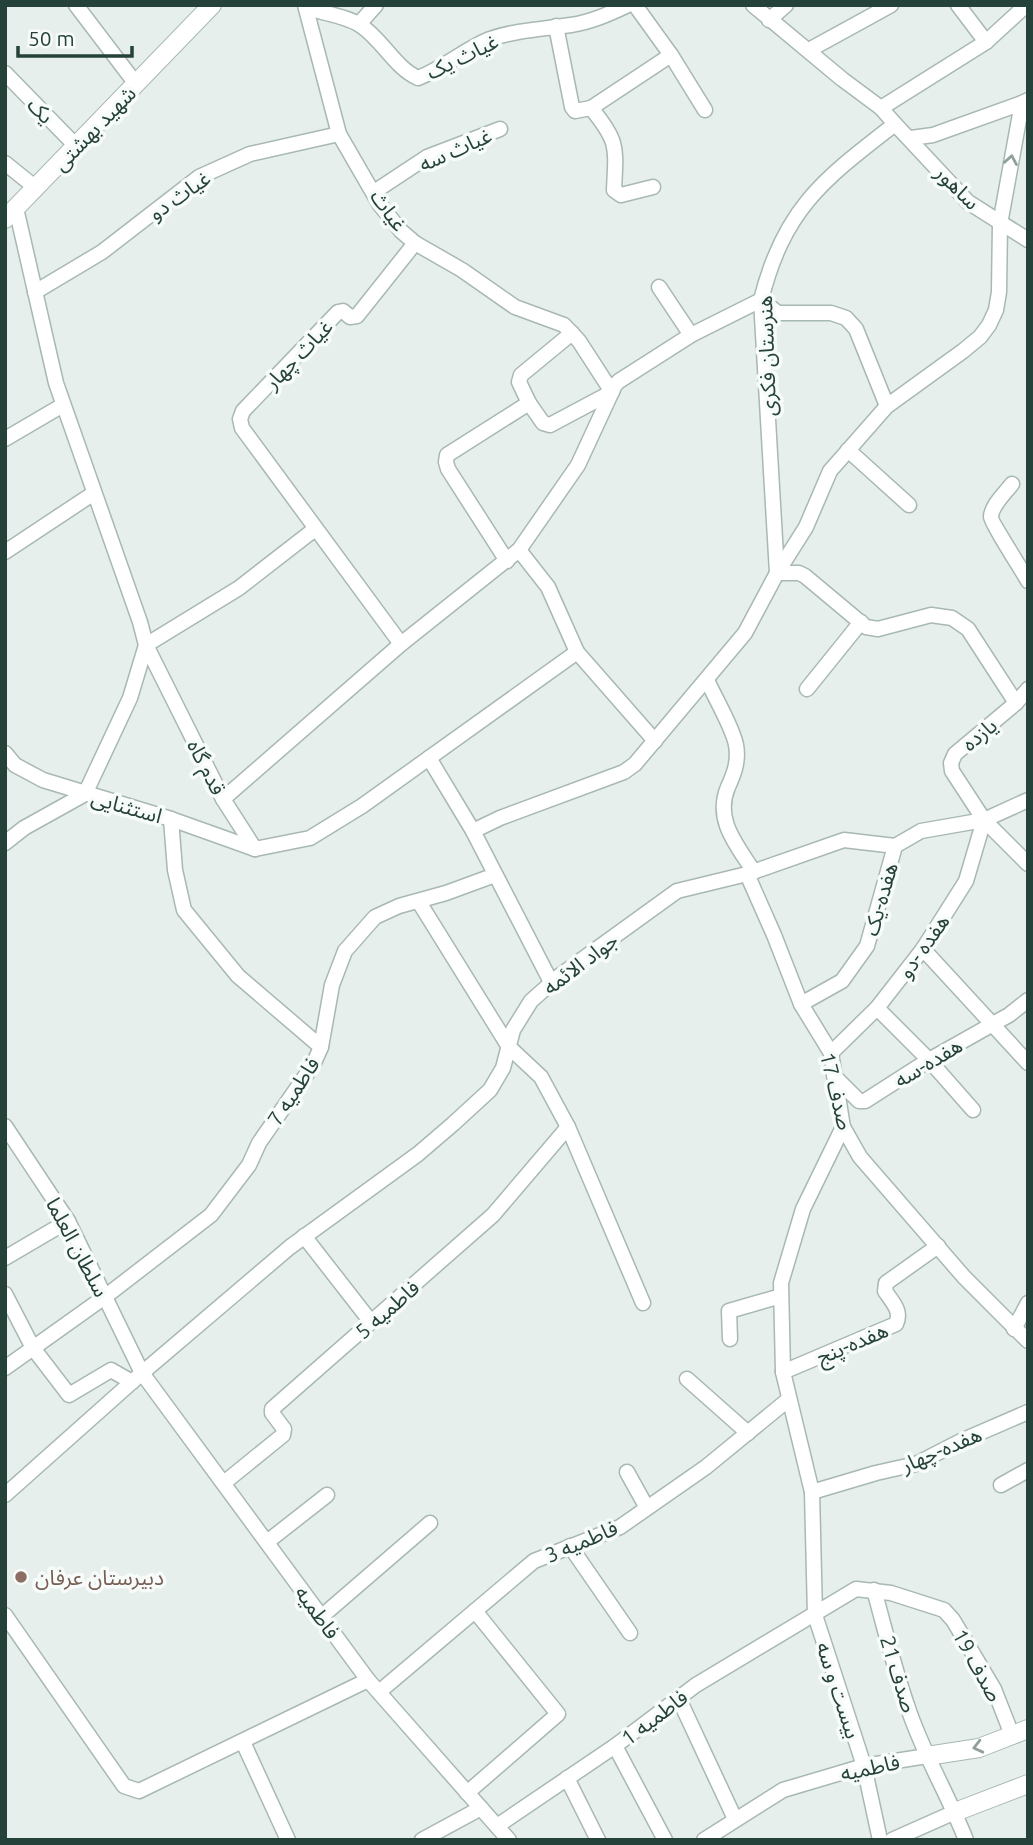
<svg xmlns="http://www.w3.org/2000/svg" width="1033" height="1845" font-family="Ubuntu,'Noto Sans Arabic',sans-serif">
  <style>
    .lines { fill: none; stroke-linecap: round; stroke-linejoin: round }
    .minor-casing { stroke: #a8b8b2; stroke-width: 17 }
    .tertiary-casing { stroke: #a8b8b2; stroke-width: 20 }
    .minor { stroke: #fff; stroke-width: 14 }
    .tertiary { stroke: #fff; stroke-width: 18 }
    .oneway { stroke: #92a09c }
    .education-dot { fill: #8d6e63; stroke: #f7fbf9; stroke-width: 2.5 }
    .labels { text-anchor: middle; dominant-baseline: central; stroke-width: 7; stroke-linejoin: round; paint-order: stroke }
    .street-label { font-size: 21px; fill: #24423a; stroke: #f7fbf9 }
    .education-label { font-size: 21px; fill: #785e54; stroke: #f7fbf9; text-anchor: start }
  </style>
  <rect width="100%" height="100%" fill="#e6efeb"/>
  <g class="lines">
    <defs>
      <g id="minor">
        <polyline points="76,5 136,84"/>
        <polyline points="305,5 339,134 380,205 401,231 415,243 462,270 515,307 564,325 579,341 612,392 550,425 543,423 529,403"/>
        <polyline points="635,5 671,55 705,110"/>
        <polyline points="958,5 986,42"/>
        <path d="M307,8C323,13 346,16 360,25C382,39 395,68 418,78C444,68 465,49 490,39C516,30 544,29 571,25C591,22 609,14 628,5"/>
        <polyline points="769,20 786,5"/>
        <polyline points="359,24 376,5"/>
        <polyline points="556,26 572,107 575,111 591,108 671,55"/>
        <polyline points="809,50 891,5"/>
        <polyline points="5,73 76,146"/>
        <path d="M591,108C619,142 616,147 614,190L621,195L653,187"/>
        <polyline points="881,108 986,42 1021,10"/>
        <polyline points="895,124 968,202 1028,240"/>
        <polyline points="911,138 933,135 1022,103"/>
        <polyline points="5,163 36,188"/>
        <polyline points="374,192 427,157 500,129"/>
        <polyline points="16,208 56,383 140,622 146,645 223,799 255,849 310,838 362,806 577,652 655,741"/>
        <polyline points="659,287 691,335"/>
        <polyline points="35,292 102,252 199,177 250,154 339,134"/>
        <polyline points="5,439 63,405"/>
        <polyline points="848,450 909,505"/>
        <path d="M1012,484C1006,492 991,506 991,517C991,522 1023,572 1028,581"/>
        <polyline points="519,550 548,587 577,652"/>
        <polyline points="5,552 94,493"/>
        <polyline points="507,561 448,469 446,462 447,455 529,403 519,382 521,375 572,333"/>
        <polyline points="777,573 806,527 830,471 887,406 963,351 980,337 989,325 996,310 999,292 1000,224 1022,103 1028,100"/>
        <polyline points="777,573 799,573 805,576 866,627 878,629 931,615 952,618 968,629 1016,703"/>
        <polyline points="401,644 242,428 240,419 243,411 338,312 343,311 350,317 357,316 415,243"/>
        <path d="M707,680C715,698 733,728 736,745C739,761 734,774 728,787C714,820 737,845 754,872"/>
        <polyline points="807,689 861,622"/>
        <polyline points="1028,689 1016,703 955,754 951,763 952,771 984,820 1028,864"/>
        <polyline points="5,753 15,765 43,780 171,819 255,849"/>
        <polyline points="429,758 473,831 551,982"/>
        <polyline points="223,799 401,644 519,550 578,465 615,385 619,381 691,335 761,300 778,313 831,313 846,318 856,329 887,406"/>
        <polyline points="171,819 175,870 184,910 238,976 321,1047"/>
        <path d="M473,831L500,818L624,772L635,764L745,633L777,573L761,300C784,208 824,179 895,124L881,108L842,79L753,5"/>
        <polyline points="5,843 24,828 85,794 130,698 146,645 239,588 315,529"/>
        <polyline points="747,874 774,935 801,1004 831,1053 843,1127 860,1157 964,1277 1028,1341"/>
        <polyline points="419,902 509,1047 541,1077 568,1127 643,1303"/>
        <polyline points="923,949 1028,1063"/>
        <polyline points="801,1004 842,981 867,946 895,846"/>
        <polyline points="877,1008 929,1060 973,1110"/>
        <polyline points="831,1053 877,1008 923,949 966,881 984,820"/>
        <polyline points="834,1076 859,1101 865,1101 929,1060 1009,1015 1028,1000"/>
        <polyline points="5,1126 68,1221 142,1373 368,1680 509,1840"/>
        <polyline points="843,1127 803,1209 781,1283 783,1372 812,1492 815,1615 864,1766 880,1840"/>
        <polyline points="304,1236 371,1322"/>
        <polyline points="5,1258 68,1221"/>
        <polyline points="5,1294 33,1348 69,1395 111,1370 132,1382"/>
        <polyline points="1014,1329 1028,1303"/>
        <polyline points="730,1339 729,1311 781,1296"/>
        <polyline points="5,1368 106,1296 211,1215 249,1165 259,1143 313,1065 321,1047 332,985 345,951 375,917 399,906 446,893 495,875"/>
        <path d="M783,1372L896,1324C902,1311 893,1303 885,1291L886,1283L938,1246"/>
        <polyline points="687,1379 748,1433"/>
        <polyline points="627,1472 647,1508"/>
        <polyline points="225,1482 283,1435 284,1429 272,1413 272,1409 493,1215 568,1127"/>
        <polyline points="1001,1485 1028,1470"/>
        <polyline points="812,1492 876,1473 916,1464 961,1441 1028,1412"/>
        <polyline points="5,1495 142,1373 290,1247 418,1154 453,1124 490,1090 503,1068 513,1030 531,1001 558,977 677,891 747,874 844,840 895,846 921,831 984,820 1028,800"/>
        <polyline points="267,1542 327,1495"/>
        <polyline points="570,1546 630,1633"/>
        <path d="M874,1590C885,1629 894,1668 907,1705C922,1752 948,1794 966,1840"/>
        <polyline points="5,1615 124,1786 139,1791 368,1680"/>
        <polyline points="321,1617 430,1523"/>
        <polyline points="379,1692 534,1561 620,1527 706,1467 789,1399"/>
        <polyline points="679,1699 735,1819"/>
        <polyline points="243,1742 288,1840"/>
        <polyline points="615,1746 665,1840"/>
        <polyline points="567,1778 598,1840"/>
        <polyline points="467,1793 558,1714 475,1611"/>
        <polyline points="497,1826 615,1746 696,1685 856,1589 891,1593 944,1610 953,1620 994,1689 1012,1735"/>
        <polyline points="422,1840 481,1808"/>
        <polyline points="704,1840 783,1790 864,1766 927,1756"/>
        <polyline points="892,1840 955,1812"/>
      </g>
      <g id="tertiary">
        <polyline points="5,219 212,5"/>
        <polyline points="927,1756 979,1748 1028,1729"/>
        <polyline points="955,1812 1028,1784"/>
      </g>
    </defs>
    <!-- minor casing -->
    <use href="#minor" class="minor-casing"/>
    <!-- tertiary casing -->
    <use href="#tertiary" class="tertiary-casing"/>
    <!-- minor -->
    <use href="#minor" class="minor"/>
    <!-- tertiary -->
    <use href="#tertiary" class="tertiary"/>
  </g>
  <!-- one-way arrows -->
  <defs><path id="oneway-chevron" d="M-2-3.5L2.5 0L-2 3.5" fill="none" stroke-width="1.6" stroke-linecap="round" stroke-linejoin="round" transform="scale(1.75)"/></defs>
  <g class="oneway">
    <use href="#oneway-chevron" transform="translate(1011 160) rotate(-80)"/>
    <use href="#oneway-chevron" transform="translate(978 1747) rotate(166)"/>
  </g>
  <!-- markers -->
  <circle class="education-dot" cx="21" cy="1577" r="7"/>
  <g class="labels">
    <!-- street labels -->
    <g class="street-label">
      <text transform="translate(462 56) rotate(-26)">غیاث یک</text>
      <text transform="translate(41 110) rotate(46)">یک</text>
      <text transform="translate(94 128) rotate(-46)">شهید بهشتی</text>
      <text transform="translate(455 149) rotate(-24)">غیاث سه</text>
      <text transform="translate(958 187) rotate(45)">ساهور</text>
      <text transform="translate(179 195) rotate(-35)">غیاث دو</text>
      <text transform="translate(389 210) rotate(54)">غیاث</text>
      <text transform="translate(298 354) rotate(-46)">غیاث چهار</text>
      <text transform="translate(766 356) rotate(-92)">هنرستان فکری</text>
      <text transform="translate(979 734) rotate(-40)">یازده</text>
      <text transform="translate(207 767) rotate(63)">قدم گاه</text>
      <text transform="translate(127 806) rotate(16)">استثنایی</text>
      <text transform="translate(880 899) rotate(-74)">هفده-یک</text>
      <text transform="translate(923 946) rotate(-55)">هفده -دو</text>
      <text transform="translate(580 963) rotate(-37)">جواد الائمه</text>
      <text transform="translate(928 1062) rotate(-31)">هفده-سه</text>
      <text transform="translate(293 1091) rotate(-57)">فاطمیه 7</text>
      <text transform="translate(837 1091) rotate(76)">صدف 17</text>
      <text transform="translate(78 1247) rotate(62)">سلطان العلما</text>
      <text transform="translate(387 1309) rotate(-41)">فاطمیه 5</text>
      <text transform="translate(852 1343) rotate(-23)">هفده-پنج</text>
      <text transform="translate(941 1449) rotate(-23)">هفده-چهار</text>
      <text transform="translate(581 1541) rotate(-23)">فاطمیه 3</text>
      <text transform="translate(318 1612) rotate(54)">فاطمیه</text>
      <text transform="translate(978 1665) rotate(61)">صدف 19</text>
      <text transform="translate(899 1674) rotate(73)">صدف 21</text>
      <text transform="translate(839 1690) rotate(72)">بیست و سه</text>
      <text transform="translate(654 1717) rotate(-37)">فاطمیه 1</text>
      <text transform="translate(870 1767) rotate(-12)">فاطمیه</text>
    </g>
    <!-- education labels -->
    <g class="education-label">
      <text x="35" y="1577">دبیرستان عرفان</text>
    </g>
  </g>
  <!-- border -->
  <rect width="1033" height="1845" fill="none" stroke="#24423a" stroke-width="14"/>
  <!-- scale -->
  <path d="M18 46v10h114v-10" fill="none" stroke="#24423a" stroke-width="3.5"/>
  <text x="28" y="46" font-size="21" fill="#24423a" stroke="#f7fbf9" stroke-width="5" paint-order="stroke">50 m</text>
</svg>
